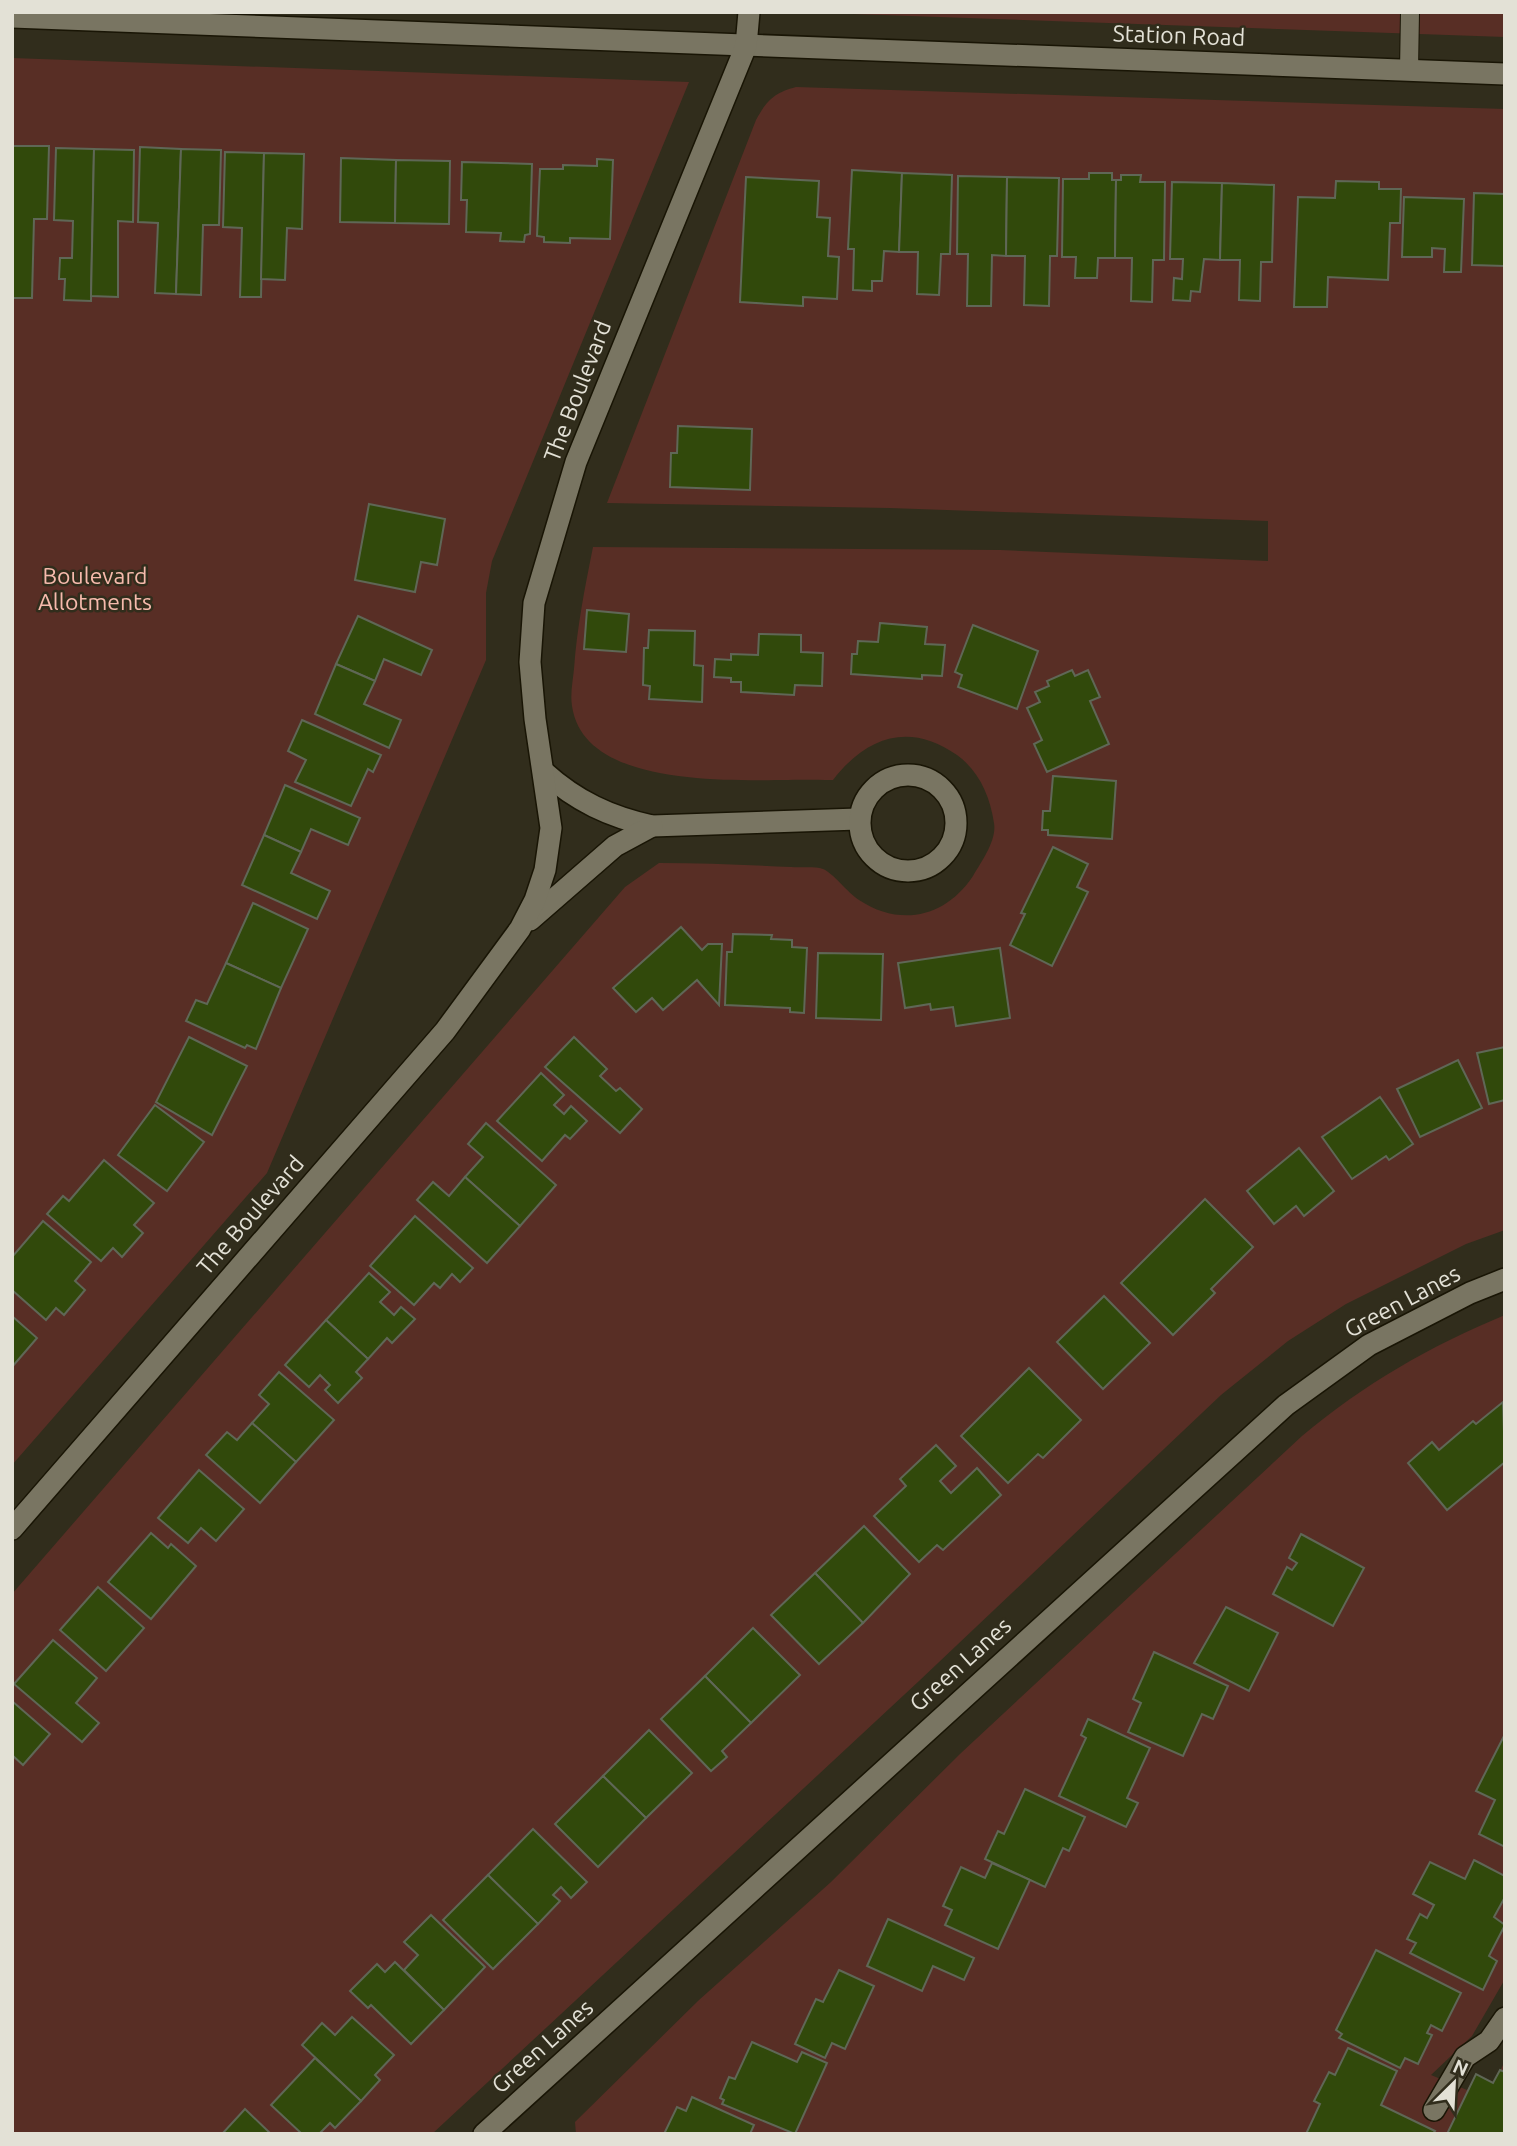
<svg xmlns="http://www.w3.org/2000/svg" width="1517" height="2146" font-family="Ubuntu,sans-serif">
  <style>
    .green { fill: #582e25 }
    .building { fill: #31490b; stroke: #5f6756; stroke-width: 2 }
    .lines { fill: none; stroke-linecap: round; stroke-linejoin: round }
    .lane-casing { stroke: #191505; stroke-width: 20 }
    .street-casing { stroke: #191505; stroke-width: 24 }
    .lane { stroke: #797562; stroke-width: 18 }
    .street { stroke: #797562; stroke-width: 21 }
    .labels { text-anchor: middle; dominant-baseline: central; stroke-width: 5; stroke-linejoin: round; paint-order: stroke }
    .street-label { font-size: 23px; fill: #e3e1d6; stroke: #312d1c }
    .park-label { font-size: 23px; fill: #f6baac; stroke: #312d1c }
  </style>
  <rect width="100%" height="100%" fill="#312d1c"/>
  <!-- green -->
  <g class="green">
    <polygon points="796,12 1505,12 1505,37"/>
    <polygon points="12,58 689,82 492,561 486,593 486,660 267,1173 12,1465"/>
    <path d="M796,87L1505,109V1230L1466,1244L1346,1304L1288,1341L1221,1395L919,1681L432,2134H12V1594L625,887L659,863C703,863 747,865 791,867C800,868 815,866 823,869C832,872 848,893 859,900C900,927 945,918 973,876C982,861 997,840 994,823C990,796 979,771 957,755C909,721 866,737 833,780H825C758,778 585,796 572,706C570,694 573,680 574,669C577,627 585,587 593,547L1000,550L1268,561V521L889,508L607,503L756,120C767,100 774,93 796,87Z"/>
    <path d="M1505,1315V1979L1472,2036L1431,2075L1467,2090L1476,2074L1494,2083L1505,2061V2134H576L575,2122L699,2000L831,1882L961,1753L1302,1436C1364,1384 1430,1346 1505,1315Z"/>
  </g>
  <!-- building -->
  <g class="building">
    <polygon points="12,146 49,146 47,219 34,219 32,298 12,298"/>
    <polygon points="140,147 181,149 176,294 155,293 158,223 138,222"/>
    <polygon points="56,148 94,149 91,301 64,300 65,279 59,279 60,258 72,258 73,221 54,220"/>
    <polygon points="94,149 134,150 133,222 118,221 118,297 91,296"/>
    <polygon points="181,149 221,150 219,225 203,225 201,295 176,294"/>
    <polygon points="225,152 264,153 261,297 240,297 242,228 223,227"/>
    <polygon points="264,153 304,154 302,229 287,228 285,280 261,279"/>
    <polygon points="341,158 396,160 395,223 340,222"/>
    <polygon points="597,159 613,160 610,239 570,238 570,243 544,242 544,237 537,236 540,169 563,169 563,165 597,166"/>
    <polygon points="396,160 450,161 449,224 395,223"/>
    <polygon points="462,162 532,164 530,234 525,235 524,242 500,241 501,233 466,232 467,200 461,200"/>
    <polygon points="852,170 902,173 899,252 884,251 882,281 872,281 872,291 853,290 854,249 848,249"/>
    <polygon points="902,173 952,175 950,254 941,254 939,295 917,294 918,252 899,252"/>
    <polygon points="1089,173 1112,173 1112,180 1116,180 1115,258 1098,258 1097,278 1075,278 1076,257 1062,257 1063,179 1089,179"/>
    <polygon points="1121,175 1141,175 1140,182 1165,182 1164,260 1153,260 1152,302 1131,301 1132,258 1115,258 1116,180 1121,180"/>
    <polygon points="958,176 1007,177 1006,256 992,255 991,306 967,306 968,254 957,254"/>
    <polygon points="746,177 819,181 817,217 830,218 828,256 839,257 837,299 803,297 803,306 740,302"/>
    <polygon points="1007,177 1059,178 1057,256 1050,256 1049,306 1024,305 1025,256 1006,256"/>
    <polygon points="1336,181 1379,182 1379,189 1401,189 1400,223 1390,223 1388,280 1328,277 1327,307 1294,307 1298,197 1335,198"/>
    <polygon points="1172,182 1222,183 1220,260 1204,259 1200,292 1191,291 1190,301 1173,300 1174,278 1182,279 1183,259 1170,259"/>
    <polygon points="1222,183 1274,185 1272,262 1261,262 1260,301 1239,300 1240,260 1220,260"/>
    <polygon points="1474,193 1505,194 1505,266 1472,265"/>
    <polygon points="1404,197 1464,199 1461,272 1444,272 1445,249 1432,248 1432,257 1402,257"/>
    <polygon points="678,426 752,429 750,490 670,487 671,453 677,453"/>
    <polygon points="369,504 445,519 437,565 421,562 415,592 355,580"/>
    <polygon points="587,610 629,614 626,652 584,649"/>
    <polygon points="358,616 432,650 421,675 384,659 375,681 336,664"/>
    <polygon points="880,623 927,627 925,644 945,645 942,676 922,675 922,679 851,674 852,654 857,654 858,641 878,642"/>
    <polygon points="973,625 1038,651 1017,709 958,687 962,675 955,672"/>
    <polygon points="649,630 695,631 694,665 703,666 702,702 649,699 650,686 643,685 644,648 648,648"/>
    <polygon points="759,634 801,635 801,652 823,653 822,686 795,685 794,695 741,692 741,682 731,682 731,678 714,677 715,659 731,660 731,654 758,655"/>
    <polygon points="336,664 375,681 364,704 401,720 389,748 315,714"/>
    <polygon points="1072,670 1075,676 1088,670 1100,697 1090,701 1109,744 1047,772 1034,744 1042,740 1027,708 1040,702 1035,692 1049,686 1047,681"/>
    <polygon points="302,720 381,755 373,772 368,769 351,806 295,782 306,760 288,751"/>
    <polygon points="1053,776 1116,781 1112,839 1048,835 1048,830 1042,830 1043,811 1050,811"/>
    <polygon points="285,785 360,818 348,845 311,829 301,852 264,835"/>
    <polygon points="264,835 301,852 291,873 330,891 317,919 242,885"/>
    <polygon points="1053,847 1088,864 1077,887 1088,892 1052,966 1010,945 1025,914 1021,913"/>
    <polygon points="253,903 308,929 281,988 226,963"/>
    <polygon points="681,927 702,950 708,944 722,944 719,1005 697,980 663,1010 652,998 636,1012 613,988"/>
    <polygon points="733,934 772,935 771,939 792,940 792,947 807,948 804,1013 790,1012 790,1008 725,1005 727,952 732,952"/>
    <polygon points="1000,948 1010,1018 956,1026 953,1007 931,1010 930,1004 905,1008 898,963"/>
    <polygon points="818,953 883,954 881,1020 816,1018"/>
    <polygon points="226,963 281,988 256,1049 247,1045 245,1048 186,1021 196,1000 207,1004"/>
    <polygon points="189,1037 247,1066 212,1135 156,1102"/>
    <polygon points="574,1037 607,1069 600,1076 616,1091 620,1088 642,1109 620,1133 545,1067"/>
    <polygon points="1505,1047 1505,1100 1489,1104 1477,1053"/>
    <polygon points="1458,1060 1482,1108 1420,1137 1397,1089"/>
    <polygon points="541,1073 564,1095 554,1105 564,1114 571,1106 587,1121 570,1139 565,1135 542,1161 497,1121"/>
    <polygon points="1380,1097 1413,1144 1389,1160 1386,1156 1352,1179 1322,1137"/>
    <polygon points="155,1105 204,1142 167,1191 118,1155"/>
    <polygon points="486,1123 556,1185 520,1226 465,1177 483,1157 468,1144"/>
    <polygon points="1299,1148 1334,1191 1304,1216 1296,1206 1274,1224 1247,1191"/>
    <polygon points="104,1160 154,1203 134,1225 143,1233 122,1257 113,1248 101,1261 47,1214 63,1196 69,1201"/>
    <polygon points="465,1177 520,1226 487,1263 417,1200 433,1182 449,1196"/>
    <polygon points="1205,1199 1253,1247 1211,1289 1215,1293 1173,1335 1121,1283"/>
    <polygon points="415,1216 473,1268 460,1282 452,1274 440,1288 434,1283 414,1305 370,1266"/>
    <polygon points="43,1221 91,1262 75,1281 85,1290 64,1315 56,1308 46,1320 12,1290 12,1257"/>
    <polygon points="369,1273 390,1292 380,1302 394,1315 401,1307 415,1319 392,1343 387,1338 368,1359 326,1320"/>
    <polygon points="1104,1296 1150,1343 1103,1389 1057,1342"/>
    <polygon points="12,1316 37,1338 12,1367"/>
    <polygon points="326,1320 368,1359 356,1372 362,1378 338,1403 325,1390 330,1385 320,1375 309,1387 285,1365"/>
    <polygon points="1029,1368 1081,1420 1043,1458 1038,1454 1008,1483 961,1436"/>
    <polygon points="279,1372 334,1420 296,1462 252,1423 269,1404 259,1395"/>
    <polygon points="1503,1402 1505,1462 1447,1510 1408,1463 1432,1442 1439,1450 1473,1421 1476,1424"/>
    <polygon points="252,1423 296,1462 260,1503 206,1455 227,1432 237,1440"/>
    <polygon points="936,1445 956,1466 940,1481 951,1493 977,1468 1001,1495 943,1550 937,1545 919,1562 874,1516 906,1486 900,1479"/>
    <polygon points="199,1470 244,1509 216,1541 201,1528 188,1543 158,1518"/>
    <polygon points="864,1526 910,1574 863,1623 815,1573"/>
    <polygon points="151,1533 168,1548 171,1544 196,1566 151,1619 108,1582"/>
    <polygon points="1301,1534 1364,1568 1333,1626 1273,1594 1287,1567 1292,1570 1297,1563 1289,1558"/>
    <polygon points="815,1573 863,1623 819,1664 771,1615"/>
    <polygon points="98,1587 144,1628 106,1671 60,1630"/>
    <polygon points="1226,1607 1278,1633 1249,1691 1194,1663"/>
    <polygon points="753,1628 800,1675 751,1723 705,1676"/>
    <polygon points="53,1640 97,1678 76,1703 99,1723 82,1742 14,1684"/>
    <polygon points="1154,1652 1228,1686 1213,1719 1202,1714 1183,1756 1128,1732 1141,1703 1133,1699"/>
    <polygon points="705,1676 751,1723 722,1751 727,1757 711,1771 661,1719"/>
    <polygon points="12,1701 50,1734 23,1765 12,1755"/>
    <polygon points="1088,1719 1150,1748 1127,1798 1138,1803 1126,1827 1059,1796 1086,1738 1081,1735"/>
    <polygon points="649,1730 692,1773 646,1818 603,1776"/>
    <polygon points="1505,1734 1505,1847 1479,1834 1495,1800 1476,1791"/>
    <polygon points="603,1776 646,1818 598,1867 555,1824"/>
    <polygon points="1025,1789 1085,1817 1069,1851 1063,1848 1045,1887 985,1859 998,1831 1004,1834"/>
    <polygon points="533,1829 587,1882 571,1898 561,1887 553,1895 560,1901 538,1924 488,1875"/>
    <polygon points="1474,1860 1505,1876 1505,1897 1494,1917 1505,1925 1489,1956 1497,1961 1483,1990 1410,1953 1416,1943 1407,1939 1420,1914 1427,1918 1434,1905 1413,1894 1430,1862 1465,1879"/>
    <polygon points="992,1863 1030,1880 998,1949 945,1925 952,1910 943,1906 961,1867 985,1878"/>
    <polygon points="488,1875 538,1924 493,1969 443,1920"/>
    <polygon points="431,1915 485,1967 444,2010 404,1970 418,1955 404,1942"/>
    <polygon points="888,1919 974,1958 964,1980 933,1966 922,1991 867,1966"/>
    <polygon points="1376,1950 1461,1993 1442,2031 1431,2025 1427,2033 1432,2035 1418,2064 1405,2058 1400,2068 1339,2038 1342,2034 1336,2030"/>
    <polygon points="395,1962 444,2010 411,2044 371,2005 368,2008 350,1991 377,1964 385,1972"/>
    <polygon points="839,1970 874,1986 845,2049 832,2043 825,2058 795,2044 816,1999 823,2002"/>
    <polygon points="352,2017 394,2055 375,2075 380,2080 361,2101 302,2045 322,2023 335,2035"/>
    <polygon points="752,2042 797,2062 802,2052 827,2063 795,2134 722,2104 724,2100 720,2098 729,2077 735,2079"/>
    <polygon points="1348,2048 1397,2071 1381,2105 1435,2131 1433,2134 1306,2134 1320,2104 1314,2101 1329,2072 1335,2075"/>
    <polygon points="315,2058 361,2101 335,2128 330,2123 319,2134 302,2134 271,2105"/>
    <polygon points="1500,2070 1505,2072 1505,2134 1447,2134 1476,2074 1493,2083"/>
    <polygon points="692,2097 754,2125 750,2134 664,2134 677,2107 686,2111"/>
    <polygon points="245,2109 271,2134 222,2134"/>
  </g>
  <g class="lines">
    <defs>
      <polyline id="lane" points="1409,70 1410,12"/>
      <g id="street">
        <polyline points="12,17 1505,74"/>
        <path d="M544,772C576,801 610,817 652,826L858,819"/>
        <circle cx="908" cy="823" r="48"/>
        <polyline points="530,920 615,846 652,826"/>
        <polyline points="12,1529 445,1031 520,929 535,900 545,870 551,828 535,719 530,662 534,603 576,462 746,46 749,12"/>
        <polyline points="1434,2110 1465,2057 1489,2041 1505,2018"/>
        <polyline points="484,2134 1286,1405 1369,1345 1470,1293 1505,1279"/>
      </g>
    </defs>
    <!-- lane casing -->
    <use href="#lane" class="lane-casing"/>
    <!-- street casing -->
    <use href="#street" class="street-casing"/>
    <!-- lane -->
    <use href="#lane" class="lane"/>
    <!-- street -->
    <use href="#street" class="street"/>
  </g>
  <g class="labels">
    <!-- street labels -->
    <g class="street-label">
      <text transform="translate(1179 35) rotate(2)">Station Road</text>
      <text transform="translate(577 391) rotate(-69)">The Boulevard</text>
      <text transform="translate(250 1215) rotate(-49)">The Boulevard</text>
      <text transform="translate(1402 1301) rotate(-28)">Green Lanes</text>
      <text transform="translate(960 1664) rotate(-42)">Green Lanes</text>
      <text transform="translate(542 2046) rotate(-42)">Green Lanes</text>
    </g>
    <!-- park labels -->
    <g class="park-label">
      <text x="95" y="575">Boulevard<tspan x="95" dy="26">Allotments</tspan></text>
    </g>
  </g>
  <!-- border -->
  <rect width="1517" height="2146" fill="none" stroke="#e3e1d6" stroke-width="28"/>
  <!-- north arrow -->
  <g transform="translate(1454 2083) rotate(24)" stroke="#312d1c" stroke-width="5" paint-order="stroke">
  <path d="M0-5L12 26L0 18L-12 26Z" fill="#e3e1d6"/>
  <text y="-10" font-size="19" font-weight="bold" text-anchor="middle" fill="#e3e1d6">N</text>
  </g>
</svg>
